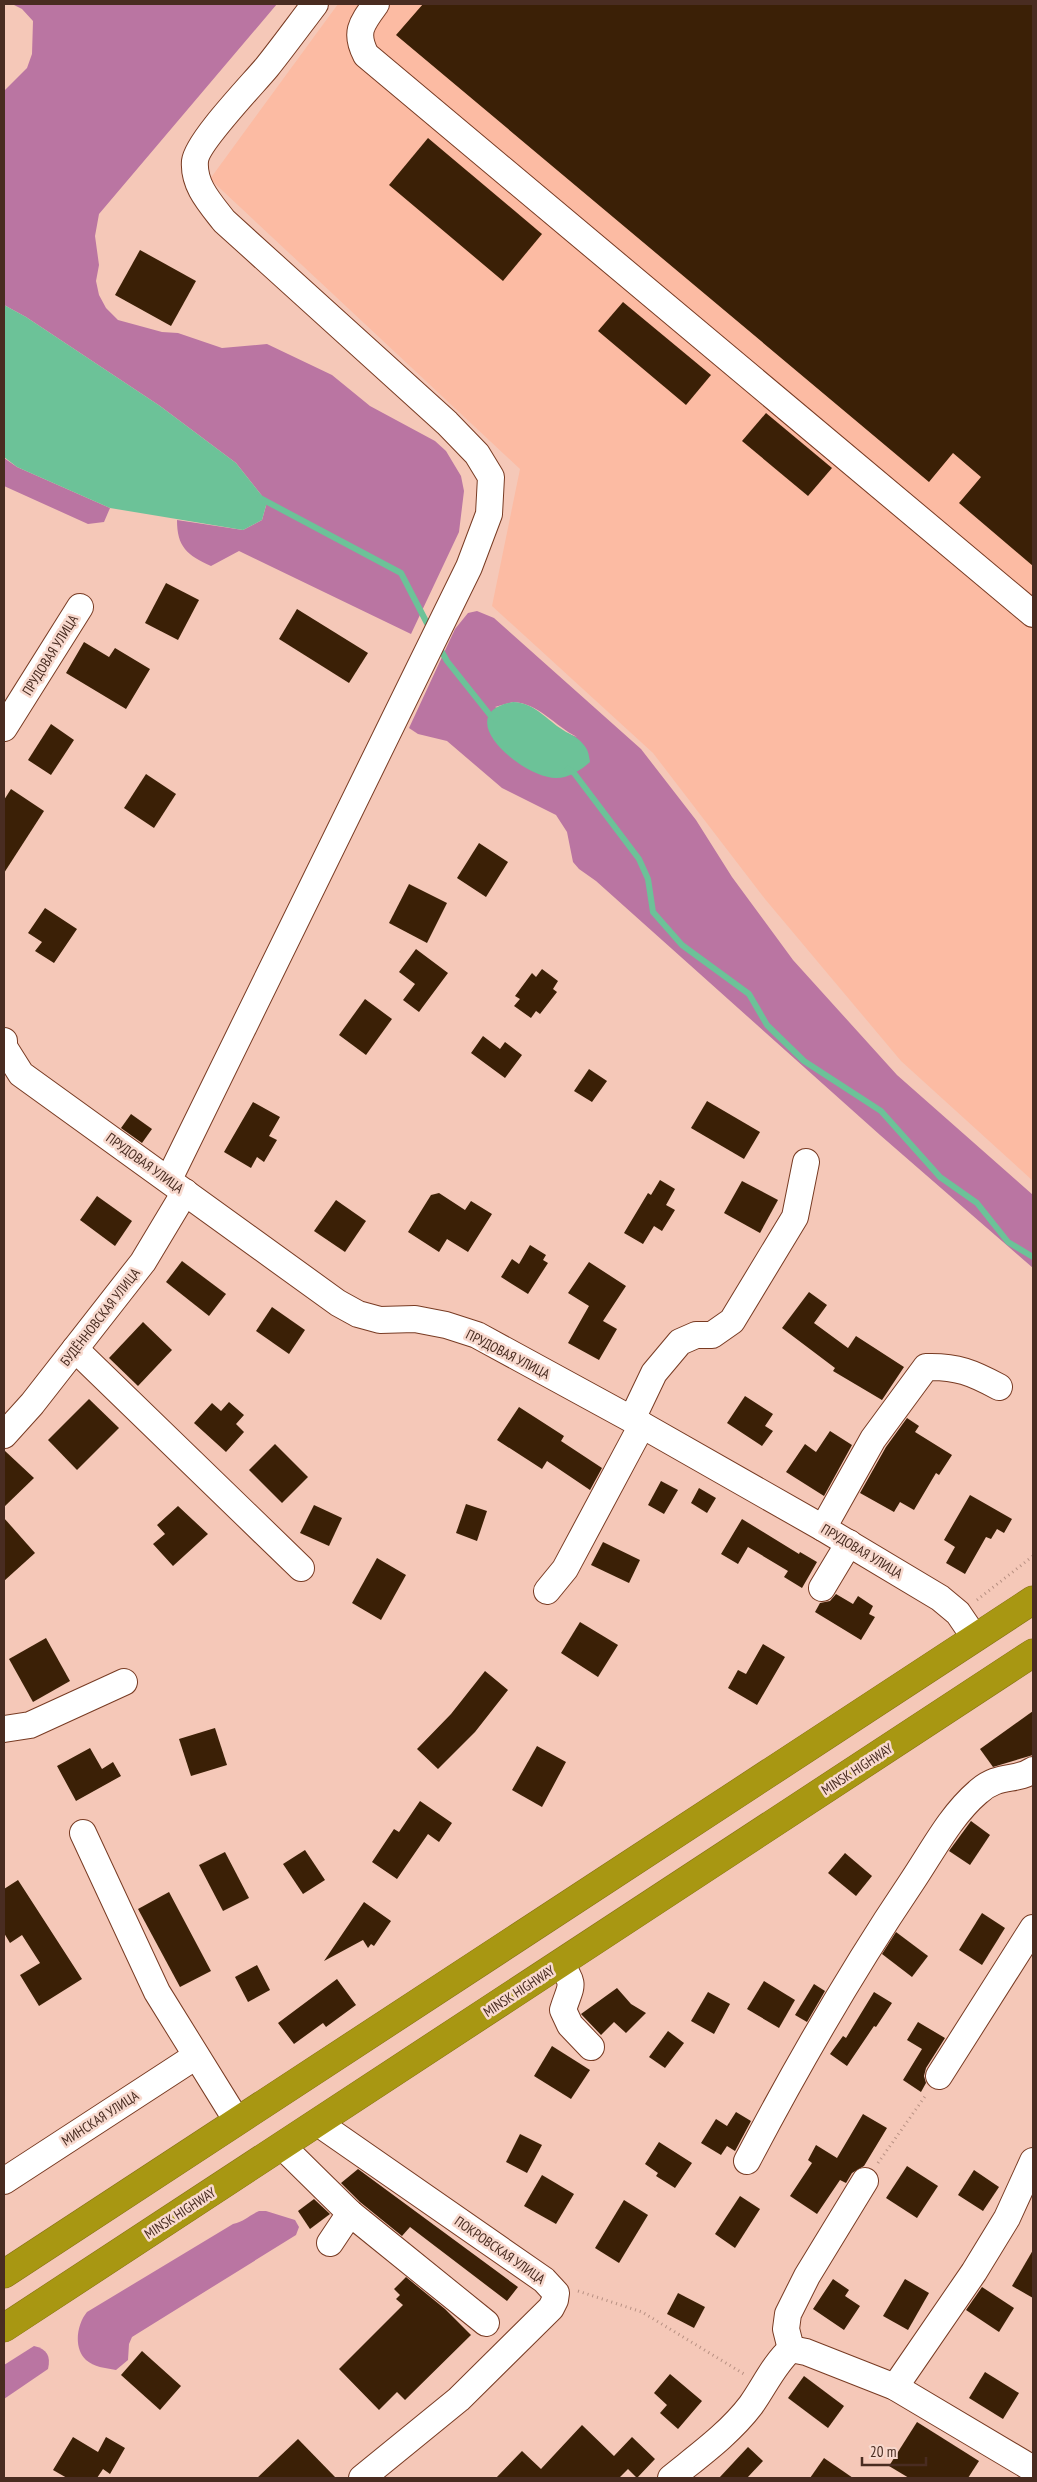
<svg xmlns="http://www.w3.org/2000/svg" width="1037" height="2482" font-family="'PT Sans Narrow',sans-serif">
  <style>
    .built { fill: #fcbba3 }
    .forest { fill: #ba75a2; fill-rule: evenodd }
    .water { fill: #6cc298 }
    .lines { fill: none; stroke-linecap: round; stroke-linejoin: round }
    .stream { stroke: #6cc298; stroke-width: 6 }
    .building { fill: #3b2006 }
    .minor-casing { stroke: #783b23; stroke-width: 28 }
    .highway-casing { stroke: #877217; stroke-width: 29 }
    .path { stroke: #b79082; stroke-width: 3; stroke-dasharray: 1 4; stroke-linecap: butt }
    .minor { stroke: #fff; stroke-width: 26 }
    .highway { stroke: #a89712; stroke-width: 28 }
    .labels { text-anchor: middle; dominant-baseline: central; stroke-width: 5; stroke-linejoin: round; paint-order: stroke }
    .street-label { font-size: 14px; fill: #492c21; stroke: #f8d9ce }
  </style>
  <rect width="100%" height="100%" fill="#f5c8b8"/>
  <!-- built -->
  <polygon class="built" points="338,4 1033,4 1033,1181 901,1061 765,899 653,753 492,606 520,469 210,179"/>
  <!-- forest -->
  <g class="forest">
    <path d="M12,4H277L99,214L95,236L99,265L96,281L99,295L106,308L118,320L162,332L178,333L222,348L267,344L332,375L370,406L435,441L446,451L461,476L464,491L459,532L411,634L239,551L211,566C187,555 177,547 177,520L243,530L262,520L267,502L236,463L160,406L26,317L4,305V91L27,68L32,54L33,21L22,9Z"/>
    <polygon points="4,458 17,467 110,508 104,522 88,524 4,486"/>
    <path d="M477,611L494,618L641,749L696,820L732,877L793,960L897,1075L1033,1195V1268L880,1135L596,881L579,869L573,862L567,832L556,815L502,788L447,741L418,734L409,728L455,629L468,613ZM513,702C538,703 555,726 577,737L495,707Z"/>
    <path d="M259,2211H266L295,2220L299,2227L296,2235L132,2337L129,2344L128,2360L116,2370C105,2368 94,2367 86,2360C73,2348 77,2324 87,2312L233,2224C245,2221 248,2216 259,2211Z"/>
    <path d="M34,2346C47,2349 51,2356 48,2369L4,2399V2365Z"/>
  </g>
  <!-- water -->
  <g class="water">
    <polygon points="4,305 26,317 160,406 236,463 267,502 262,520 243,530 110,508 17,467 4,457"/>
    <path d="M513,702C534,703 544,717 560,728C568,734 577,736 583,744C588,749 589,755 590,762C581,770 569,778 556,778C522,778 448,714 513,702Z"/>
  </g>
  <g class="lines">
    <!-- stream -->
    <g class="stream">
      <polyline points="260,498 401,573 430,629"/>
      <polyline points="438,645 447,661 490,715 496,719"/>
      <polyline points="568,769 574,773 639,859 648,879 653,912 682,945 749,994 767,1025 804,1061 881,1111 940,1177 977,1203 1008,1242 1033,1257"/>
    </g>
  </g>
  <!-- building -->
  <g class="building">
    <polygon points="423,4 1033,4 1033,566 959,503 981,477 953,453 929,482 396,35"/>
    <polygon points="428,138 542,234 503,281 389,185"/>
    <polygon points="140,250 196,281 171,326 115,295"/>
    <polygon points="623,302 711,375 686,405 598,331"/>
    <polygon points="766,413 832,468 808,496 742,441"/>
    <polygon points="166,583 199,600 178,640 145,623"/>
    <polygon points="297,609 368,653 349,683 279,639"/>
    <polygon points="84,642 109,657 115,648 150,669 126,709 66,673"/>
    <polygon points="51,724 74,740 51,775 28,760"/>
    <polygon points="146,774 176,794 154,828 124,808"/>
    <polygon points="11,789 44,811 4,873 4,800"/>
    <polygon points="479,843 508,862 486,897 457,878"/>
    <polygon points="409,884 447,903 427,943 389,923"/>
    <polygon points="45,908 77,929 54,963 35,951 42,942 28,933"/>
    <polygon points="416,949 448,973 419,1012 403,1000 415,984 399,972"/>
    <polygon points="542,969 558,981 553,989 557,992 540,1014 536,1011 531,1018 514,1006 520,999 515,996 532,973 536,977"/>
    <polygon points="365,999 392,1019 366,1055 339,1035"/>
    <polygon points="483,1036 500,1049 505,1042 522,1055 505,1078 471,1053"/>
    <polygon points="589,1069 607,1081 592,1102 574,1091"/>
    <polygon points="707,1101 760,1132 744,1159 691,1128"/>
    <polygon points="253,1102 280,1117 269,1136 277,1140 264,1162 257,1157 251,1168 224,1152"/>
    <polygon points="131,1114 152,1129 142,1143 121,1128"/>
    <polygon points="660,1180 675,1189 666,1205 675,1210 662,1231 654,1226 643,1244 624,1233 648,1193 651,1195"/>
    <polygon points="742,1181 778,1200 760,1233 724,1213"/>
    <polygon points="439,1193 465,1210 471,1201 492,1214 468,1252 447,1239 439,1252 408,1232 431,1195"/>
    <polygon points="97,1196 132,1221 115,1246 80,1220"/>
    <polygon points="336,1200 366,1221 345,1252 314,1231"/>
    <polygon points="530,1245 546,1255 543,1260 548,1263 528,1294 501,1277 512,1259 519,1264"/>
    <polygon points="182,1261 226,1294 209,1316 166,1282"/>
    <polygon points="589,1262 626,1286 603,1321 617,1329 599,1360 568,1343 589,1306 568,1293"/>
    <polygon points="809,1292 827,1305 814,1323 848,1348 856,1336 904,1367 882,1400 833,1371 835,1368 782,1328"/>
    <polygon points="272,1307 305,1330 289,1354 256,1331"/>
    <polygon points="143,1322 172,1350 138,1386 109,1358"/>
    <polygon points="745,1396 773,1414 765,1426 773,1431 762,1446 727,1423"/>
    <polygon points="89,1399 119,1428 77,1470 48,1440"/>
    <polygon points="229,1402 244,1415 236,1424 244,1432 226,1452 194,1423 212,1403 221,1411"/>
    <polygon points="519,1407 564,1436 561,1441 602,1468 590,1490 547,1461 542,1469 497,1440"/>
    <polygon points="907,1418 919,1426 915,1432 952,1455 939,1475 936,1473 914,1510 900,1502 894,1512 860,1493 886,1447"/>
    <polygon points="830,1431 852,1445 824,1496 786,1472 805,1444 816,1452"/>
    <polygon points="275,1444 308,1477 282,1503 249,1470"/>
    <polygon points="4,1450 34,1478 4,1507"/>
    <polygon points="661,1481 678,1490 664,1514 648,1505"/>
    <polygon points="699,1488 716,1498 707,1513 691,1503"/>
    <polygon points="970,1495 1012,1519 1004,1533 997,1529 991,1539 986,1537 965,1574 946,1563 955,1547 944,1540"/>
    <polygon points="466,1504 487,1511 477,1541 456,1533"/>
    <polygon points="314,1505 342,1518 329,1546 300,1533"/>
    <polygon points="178,1506 208,1534 173,1566 153,1544 165,1534 157,1525"/>
    <polygon points="4,1518 35,1553 4,1581"/>
    <polygon points="742,1519 799,1554 800,1552 817,1562 802,1588 784,1577 788,1571 748,1547 738,1564 721,1554"/>
    <polygon points="603,1542 640,1560 629,1583 591,1565"/>
    <polygon points="377,1558 406,1575 381,1620 352,1603"/>
    <polygon points="836,1594 853,1604 858,1596 873,1606 869,1614 875,1617 861,1640 815,1612 820,1603 830,1601"/>
    <polygon points="580,1622 618,1645 598,1677 561,1653"/>
    <polygon points="46,1638 70,1681 33,1702 9,1659"/>
    <polygon points="763,1644 785,1657 757,1705 728,1688 738,1670 746,1674"/>
    <polygon points="485,1671 508,1690 475,1732 438,1769 417,1749 451,1714"/>
    <polygon points="1033,1711 1033,1755 993,1767 980,1749"/>
    <polygon points="215,1728 227,1765 191,1776 179,1739"/>
    <polygon points="537,1746 566,1762 542,1807 512,1790"/>
    <polygon points="90,1748 102,1769 113,1762 121,1776 76,1801 57,1766"/>
    <polygon points="420,1801 452,1823 439,1842 428,1834 397,1879 372,1862 394,1829 399,1832"/>
    <polygon points="971,1821 990,1835 970,1865 949,1851"/>
    <polygon points="305,1850 325,1880 303,1894 283,1864"/>
    <polygon points="225,1852 249,1898 223,1911 199,1865"/>
    <polygon points="845,1853 872,1876 856,1896 828,1873"/>
    <polygon points="18,1880 82,1979 39,2006 20,1975 40,1963 22,1935 10,1943 4,1933 4,1889"/>
    <polygon points="169,1892 211,1971 180,1987 138,1909"/>
    <polygon points="364,1902 391,1921 374,1946 371,1944 368,1948 363,1940 324,1961"/>
    <polygon points="982,1913 1005,1928 982,1965 959,1950"/>
    <polygon points="896,1932 928,1956 912,1977 882,1954"/>
    <polygon points="257,1965 270,1990 248,2002 235,1977"/>
    <polygon points="337,1979 356,2005 326,2027 323,2023 294,2044 278,2023"/>
    <polygon points="764,1981 795,2000 779,2028 747,2009"/>
    <polygon points="814,1984 825,1991 807,2022 795,2015"/>
    <polygon points="617,1988 631,2004 646,2013 626,2033 614,2022 601,2035 581,2014"/>
    <polygon points="708,1992 730,2004 714,2034 691,2021"/>
    <polygon points="874,1992 892,2003 876,2027 874,2026 847,2066 830,2054 843,2036 846,2038"/>
    <polygon points="918,2022 945,2038 926,2068 924,2076 926,2083 921,2092 903,2080 922,2049 907,2040"/>
    <polygon points="668,2031 684,2043 665,2068 649,2057"/>
    <polygon points="552,2046 590,2070 571,2099 534,2076"/>
    <polygon points="736,2112 751,2121 735,2151 727,2146 721,2155 701,2143 716,2119 727,2126"/>
    <polygon points="863,2114 887,2128 864,2166 852,2173 846,2183 840,2180 817,2214 790,2196 812,2163 808,2160 816,2145 837,2158"/>
    <polygon points="520,2134 542,2145 527,2173 506,2162"/>
    <polygon points="659,2142 692,2163 675,2188 656,2176 658,2173 645,2164"/>
    <polygon points="907,2166 938,2186 917,2218 886,2198"/>
    <polygon points="358,2169 518,2287 507,2301 410,2227 402,2236 360,2202 341,2183"/>
    <polygon points="974,2170 999,2187 983,2211 958,2195"/>
    <polygon points="542,2175 574,2194 556,2224 524,2206"/>
    <polygon points="740,2196 760,2209 735,2248 715,2234"/>
    <polygon points="314,2199 330,2214 310,2229 298,2211"/>
    <polygon points="624,2200 648,2215 619,2263 595,2248"/>
    <polygon points="1033,2250 1033,2298 1012,2286"/>
    <polygon points="406,2277 445,2309 471,2335 405,2400 397,2392 379,2410 339,2369 403,2305 396,2299 400,2295 394,2289"/>
    <polygon points="833,2279 849,2290 845,2296 860,2306 844,2330 813,2309"/>
    <polygon points="905,2279 929,2293 908,2330 883,2316"/>
    <polygon points="982,2287 1014,2308 999,2332 966,2310"/>
    <polygon points="678,2293 705,2307 694,2328 667,2314"/>
    <polygon points="142,2351 181,2386 160,2410 121,2375"/>
    <polygon points="985,2372 1019,2393 1003,2419 969,2398"/>
    <polygon points="670,2374 702,2401 678,2429 660,2413 667,2405 654,2393"/>
    <polygon points="804,2376 844,2406 828,2428 788,2398"/>
    <polygon points="917,2422 979,2461 968,2478 909,2478 889,2466"/>
    <polygon points="582,2425 614,2456 632,2437 655,2459 637,2478 628,2469 619,2478 496,2478 522,2451 541,2469"/>
    <polygon points="73,2437 98,2452 106,2437 125,2448 110,2474 103,2469 97,2478 67,2478 53,2470"/>
    <polygon points="298,2439 336,2478 257,2478"/>
    <polygon points="748,2447 763,2461 747,2478 719,2478"/>
    <polygon points="824,2458 853,2478 810,2478"/>
  </g>
  <g class="lines">
    <defs>
      <g id="minor">
        <path d="M376,4C362,23 354,32 366,55L1033,614"/>
        <polyline points="4,728 80,607"/>
        <polyline points="4,1041 4,1047 21,1074 338,1303 358,1314 380,1320 415,1319 446,1325 477,1335 642,1425 823,1528 940,1598 958,1613 975,1638"/>
        <path d="M169,1179L469,567L489,514L491,477L477,454L447,423L224,221C210,203 193,185 195,161C197,142 252,85 267,67C283,47 299,25 315,4"/>
        <polyline points="75,1349 301,1568"/>
        <polyline points="632,1419 654,1373 680,1342 696,1335 712,1335 732,1321 795,1217 806,1162"/>
        <polyline points="4,1435 32,1404 143,1262 185,1192"/>
        <path d="M823,1528L873,1439L926,1367C957,1366 973,1373 999,1387"/>
        <polyline points="822,1588 849,1543"/>
        <polyline points="547,1591 565,1569 642,1425"/>
        <polyline points="4,1729 30,1725 124,1682"/>
        <polyline points="83,1833 157,1992 237,2121"/>
        <path d="M560,1964C577,1986 570,1986 563,2010L570,2025L591,2047"/>
        <polyline points="939,2076 1033,1928"/>
        <polyline points="318,2123 544,2280 556,2293 555,2300 551,2308 459,2399 362,2478"/>
        <polyline points="283,2147 350,2213 486,2323"/>
        <path d="M747,2161C797,2066 851,1972 911,1883C932,1852 950,1816 978,1792C999,1773 1016,1782 1033,1770"/>
        <polyline points="4,2181 196,2056"/>
        <polyline points="330,2243 350,2213"/>
        <polyline points="791,2349 806,2352 895,2387 1033,2469"/>
        <polyline points="791,2349 786,2329 788,2314 807,2276 865,2181"/>
        <polyline points="895,2387 974,2272 1007,2218 1033,2161"/>
        <path d="M671,2478C698,2456 729,2434 751,2405C764,2387 774,2364 791,2349"/>
      </g>
      <g id="highway">
        <polyline points="4,2274 1033,1600"/>
        <polyline points="4,2328 1033,1653"/>
      </g>
    </defs>
    <!-- minor casing -->
    <use href="#minor" class="minor-casing"/>
    <!-- highway casing -->
    <use href="#highway" class="highway-casing"/>
    <!-- path -->
    <g class="path">
      <polyline points="977,1600 1033,1556"/>
      <polyline points="878,2163 926,2095"/>
      <polyline points="578,2291 642,2312 744,2374"/>
    </g>
    <!-- minor -->
    <use href="#minor" class="minor"/>
    <!-- highway -->
    <use href="#highway" class="highway"/>
  </g>
  <g class="labels">
    <!-- street labels -->
    <g class="street-label">
      <text transform="translate(50 655) rotate(-58)">ПРУДОВАЯ УЛИЦА</text>
      <text transform="translate(145 1163) rotate(36)">ПРУДОВАЯ УЛИЦА</text>
      <text transform="translate(100 1317) rotate(-52)">БУДЁННОВСКАЯ УЛИЦА</text>
      <text transform="translate(508 1354) rotate(27)">ПРУДОВАЯ УЛИЦА</text>
      <text transform="translate(862 1551) rotate(31)">ПРУДОВАЯ УЛИЦА</text>
      <text transform="translate(857 1769) rotate(-33)">MINSK HIGHWAY</text>
      <text transform="translate(519 1991) rotate(-33)">MINSK HIGHWAY</text>
      <text transform="translate(100 2118) rotate(-33)">МИНСКАЯ УЛИЦА</text>
      <text transform="translate(180 2213) rotate(-33)">MINSK HIGHWAY</text>
      <text transform="translate(500 2250) rotate(35)">ПОКРОВСКАЯ УЛИЦА</text>
    </g>
  </g>
  <!-- border -->
  <rect width="1037" height="2482" fill="none" stroke="#492c21" stroke-width="10"/>
  <!-- scale -->
  <path d="M862 2457v8h64v-8" fill="none" stroke="#492c21" stroke-width="2.5"/>
  <text x="870" y="2457" font-size="15" fill="#492c21" stroke="#f8d9ce" stroke-width="4" paint-order="stroke">20 m</text>
</svg>
